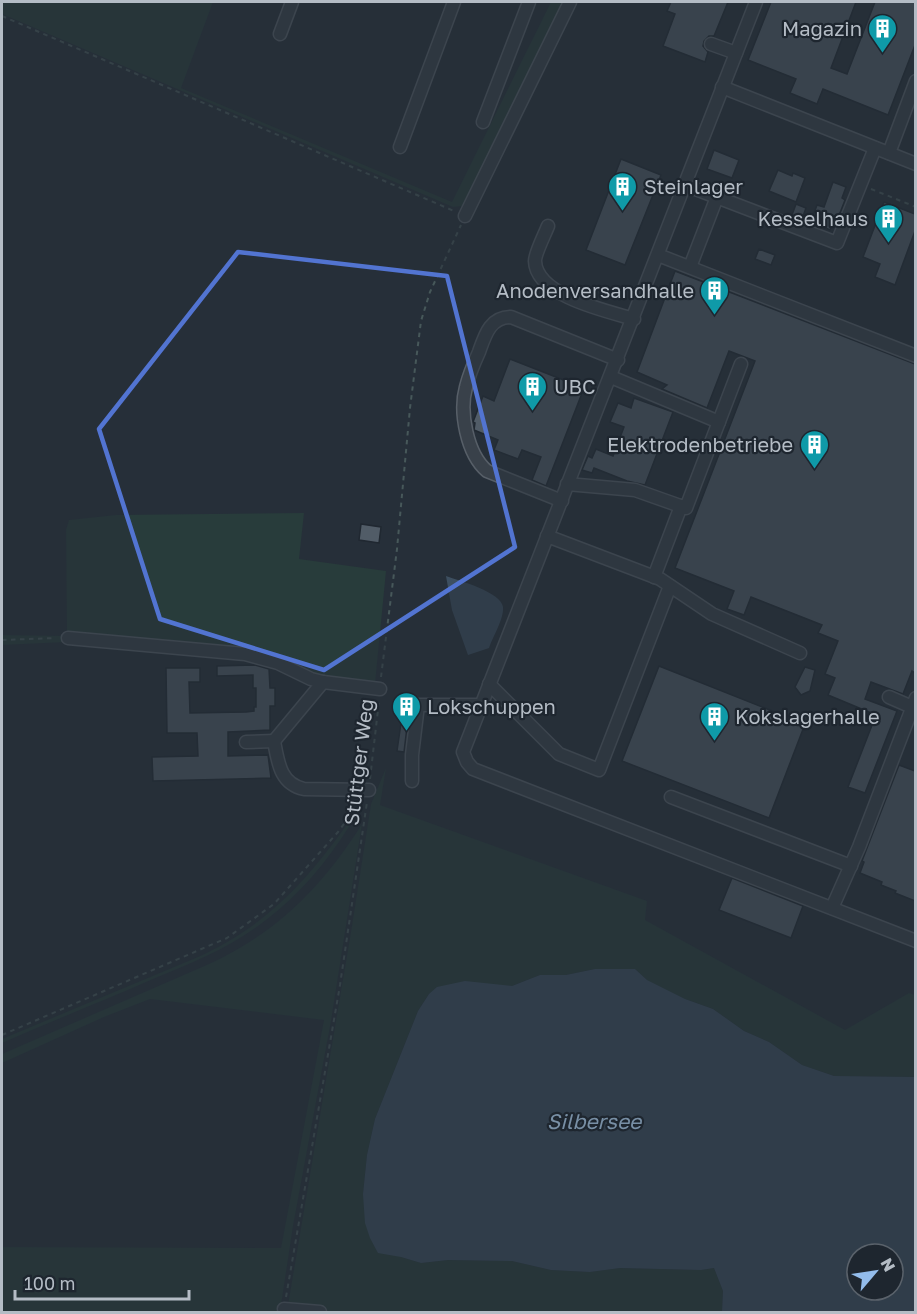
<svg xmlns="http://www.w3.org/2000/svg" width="917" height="1314" font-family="'Golos Text',sans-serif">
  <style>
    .green { fill: #283c3b }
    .water { fill: #3d4f60; fill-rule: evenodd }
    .building { fill: #515c67; stroke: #202831; stroke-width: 1.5 }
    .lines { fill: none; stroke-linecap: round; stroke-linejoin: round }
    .minor-casing { stroke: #575f68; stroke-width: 15 }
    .path { stroke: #47585a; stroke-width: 2; stroke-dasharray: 4.5 4.5; stroke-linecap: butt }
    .minor { stroke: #39414a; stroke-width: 12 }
    .marked { fill: none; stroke: #5274d1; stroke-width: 4.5; stroke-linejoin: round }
    .labels { text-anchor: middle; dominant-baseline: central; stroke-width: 4.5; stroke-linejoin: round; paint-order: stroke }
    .poi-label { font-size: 20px; fill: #b4bcc5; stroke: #1e262f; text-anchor: end }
    .street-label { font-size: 20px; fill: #b4bcc5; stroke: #1e262f }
    .water-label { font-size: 21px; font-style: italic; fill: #788fa5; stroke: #1e262f }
  </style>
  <rect width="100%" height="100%" fill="#262f39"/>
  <!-- green -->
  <g class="green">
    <polygon points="2,2 213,2 181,88 452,202 551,2 567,2 470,200 462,206 453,207 2,14"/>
    <polygon points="304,513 299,559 386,571 375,684 314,676 280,659 67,642 2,645 2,635 67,636 66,530 69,520 116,515"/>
    <polygon points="386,768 380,805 647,901 645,920 845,1030 909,993 915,995 915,1077 834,1076 802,1065 769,1042 744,1031 713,1009 685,999 647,980 635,969 595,969 566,975 540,975 512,986 497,985 429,994 418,1011 375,1119 367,1155 363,1194 401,1257 421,1263 448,1260 512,1261 551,1270 590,1272 620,1268 701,1270 714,1268 723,1291 722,1312 294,1312 288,1305 351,932 371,804"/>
    <path d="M348,823L350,825C327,862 300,894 266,920C232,947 192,963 153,979C103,1001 52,1021 2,1043V1039L198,957C266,926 305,883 348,823Z"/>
    <path d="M362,824L331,1021L293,1226L280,1312H2V1247L281,1248L324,1020L150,999L104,1017L2,1063V1054L209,964C278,932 322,887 362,824Z"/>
  </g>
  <!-- water -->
  <g class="water">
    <path d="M446,576C460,581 501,592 503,607C504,619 493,636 489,648L468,655L452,610Z"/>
    <path d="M595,969H635L647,980L685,999L713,1009L744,1031L769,1042L802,1065L834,1076L915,1077V1312H722L723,1291L714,1268L701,1270L620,1268L590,1272L551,1270L512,1261L448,1260L421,1263L401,1257L378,1253L370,1238L365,1223L363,1194L367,1155L375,1119L418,1011L429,994L437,987L465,981L512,986L540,975H566ZM857,1254H893V1290H857Z"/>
  </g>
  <!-- building -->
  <g class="building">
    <polygon points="671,2 728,2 714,36 709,36 704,41 703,46 708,52 705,62 663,46 675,14 667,11"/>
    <polygon points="771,2 856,2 831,68 847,74 875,2 915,2 915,45 888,115 823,89 817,104 790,93 796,79 748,60"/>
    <polygon points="714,150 739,160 732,178 707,169"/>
    <polygon points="621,159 661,175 625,265 586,250"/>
    <polygon points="778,170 792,176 793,173 805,178 796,202 769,191"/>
    <polygon points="833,182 846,187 842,198 845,200 838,218 835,216 830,230 819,225 822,219 813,216 817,205 824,207"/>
    <polygon points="884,202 915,214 915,231 895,285 875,277 880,264 863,257"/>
    <polygon points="796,204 806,208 802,219 792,215"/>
    <polygon points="759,249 775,255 771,265 755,259"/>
    <polygon points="675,271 915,364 915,673 912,671 903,694 871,682 865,699 897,711 865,793 848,787 876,715 828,695 835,678 825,674 838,641 818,633 822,625 751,597 744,615 727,609 734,591 675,568 755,361 729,351 707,408 662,389 667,385 637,372"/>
    <polygon points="510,359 584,388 546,486 532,480 541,457 522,450 518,459 494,450 498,440 474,430 475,423 473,422 483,396 494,401"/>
    <polygon points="634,398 673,412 645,485 627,481 594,468 592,473 582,470 588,456 592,458 596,449 613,456 624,427 610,422 618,403 631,408"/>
    <polygon points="361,524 381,527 379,543 359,540"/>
    <polygon points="255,665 269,669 270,688 275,688 275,706 270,706 270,730 228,732 228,756 268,755 271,778 153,781 152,757 198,756 197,733 167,733 166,668 200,668 200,682 189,682 190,713 246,712 254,711 254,707 256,707 256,688 253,688 253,675 217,676 217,666"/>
    <polygon points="659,666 805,724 769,818 622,761"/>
    <polygon points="805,667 815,670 810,691 801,695 795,687"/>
    <polygon points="403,709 409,710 404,752 397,751"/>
    <polygon points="899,765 915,771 915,901 895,893 896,891 881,885 882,882 860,873 864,862 862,861"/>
    <polygon points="732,878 803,906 791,938 719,910"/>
  </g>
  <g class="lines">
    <defs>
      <g id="minor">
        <polyline points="756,2 463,752 467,762 473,769 916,941"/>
        <polyline points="280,34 292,2"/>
        <polyline points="711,44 736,53"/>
        <polyline points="722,87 916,164"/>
        <polyline points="483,122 529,2"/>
        <polyline points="400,147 454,2"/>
        <polyline points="889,153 916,81"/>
        <polyline points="685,185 837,243 875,148"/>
        <polyline points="465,216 570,2"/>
        <path d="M548,226C545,234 535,253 535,261C536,296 607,311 634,319"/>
        <polyline points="658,255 916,356"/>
        <polyline points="690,267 717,197"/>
        <polyline points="611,377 719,422"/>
        <polyline points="567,484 635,490 686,508 741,364"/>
        <path d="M562,501L487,471C467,454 459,412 466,387C469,375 474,363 479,352C485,335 490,317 511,317L618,360"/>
        <polyline points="547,536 660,579 712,614 800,653"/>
        <polyline points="654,577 681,506"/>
        <polyline points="68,638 245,654 278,663 311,679 323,682 380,689"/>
        <polyline points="489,684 559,754 599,770 670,586"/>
        <polyline points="889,697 912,707"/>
        <polyline points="274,741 323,682"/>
        <path d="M246,742L274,741C278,762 280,784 304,789L369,790"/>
        <polyline points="412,781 412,755 418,705 481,705"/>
        <polyline points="671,797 851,866"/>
        <polyline points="832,908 859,847 916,698"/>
        <polyline points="284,1309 320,1312"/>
      </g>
    </defs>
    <!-- minor casing -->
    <use href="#minor" class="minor-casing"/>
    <!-- path -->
    <g class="path">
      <polyline points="2,16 454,211"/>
      <polyline points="871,189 916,207"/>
      <polyline points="2,640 56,638"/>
      <polyline points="381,677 397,549 410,408 421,321 430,292 461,225"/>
      <polyline points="370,779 379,701"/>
      <polyline points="2,1035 227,938 274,904 338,832 361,801"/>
      <polyline points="286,1297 340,985 367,802"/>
    </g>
    <!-- minor -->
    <use href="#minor" class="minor"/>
  </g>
  <!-- marked area -->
  <path d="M0 0H917V1314H0ZM238,252L447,276L515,547L324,670L160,619L99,429Z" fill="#262f39" fill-opacity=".55" fill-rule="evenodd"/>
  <path class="marked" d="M238,252L447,276L515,547L324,670L160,619L99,429Z"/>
  <!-- icons -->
  <defs>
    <symbol id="building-pin" viewBox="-11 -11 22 30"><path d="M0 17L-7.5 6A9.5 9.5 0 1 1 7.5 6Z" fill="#0f9aa8" stroke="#1e262f"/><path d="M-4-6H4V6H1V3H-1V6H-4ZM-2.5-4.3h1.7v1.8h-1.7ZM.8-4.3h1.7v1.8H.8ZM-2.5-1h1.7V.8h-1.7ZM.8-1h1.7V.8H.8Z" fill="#fff"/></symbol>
  </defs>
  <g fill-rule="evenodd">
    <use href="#building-pin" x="866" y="12" width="33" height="45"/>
    <use href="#building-pin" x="606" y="170" width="33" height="45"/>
    <use href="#building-pin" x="872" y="202" width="33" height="45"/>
    <use href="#building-pin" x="698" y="274" width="33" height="45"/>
    <use href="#building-pin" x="516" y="370" width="33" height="45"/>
    <use href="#building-pin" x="798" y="428" width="33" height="45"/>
    <use href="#building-pin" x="390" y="690" width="33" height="45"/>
    <use href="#building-pin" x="698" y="700" width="33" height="45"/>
  </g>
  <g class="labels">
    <!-- poi labels -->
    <g class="poi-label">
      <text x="862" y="28">Magazin</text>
      <text x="644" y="186" text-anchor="start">Steinlager</text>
      <text x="868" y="218">Kesselhaus</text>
      <text x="694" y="290">Anodenversandhalle</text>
      <text x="554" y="386" text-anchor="start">UBC</text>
      <text x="793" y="444">Elektrodenbetriebe</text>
      <text x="427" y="706" text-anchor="start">Lokschuppen</text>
      <text x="735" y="716" text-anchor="start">Kokslagerhalle</text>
    </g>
    <!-- street labels -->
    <g class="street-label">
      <text transform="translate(358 762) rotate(-83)">Stüttger Weg</text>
    </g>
    <!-- water labels -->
    <g class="water-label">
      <text x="594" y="1121">Silbersee</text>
    </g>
  </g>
  <!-- border -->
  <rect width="917" height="1314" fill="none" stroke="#b4bcc5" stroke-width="6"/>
  <!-- north arrow -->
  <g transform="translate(875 1272) rotate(61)"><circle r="28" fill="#1e262f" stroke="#5a626b" stroke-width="1.5"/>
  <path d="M0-4.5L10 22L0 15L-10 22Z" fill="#93bceb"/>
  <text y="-9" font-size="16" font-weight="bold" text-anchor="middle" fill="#b4bcc5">N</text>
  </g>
  <!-- scale -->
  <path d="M15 1290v9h174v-9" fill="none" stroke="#b4bcc5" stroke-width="3"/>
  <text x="24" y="1290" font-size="18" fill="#b4bcc5" stroke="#1e262f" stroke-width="4.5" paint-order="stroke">100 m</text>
</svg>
